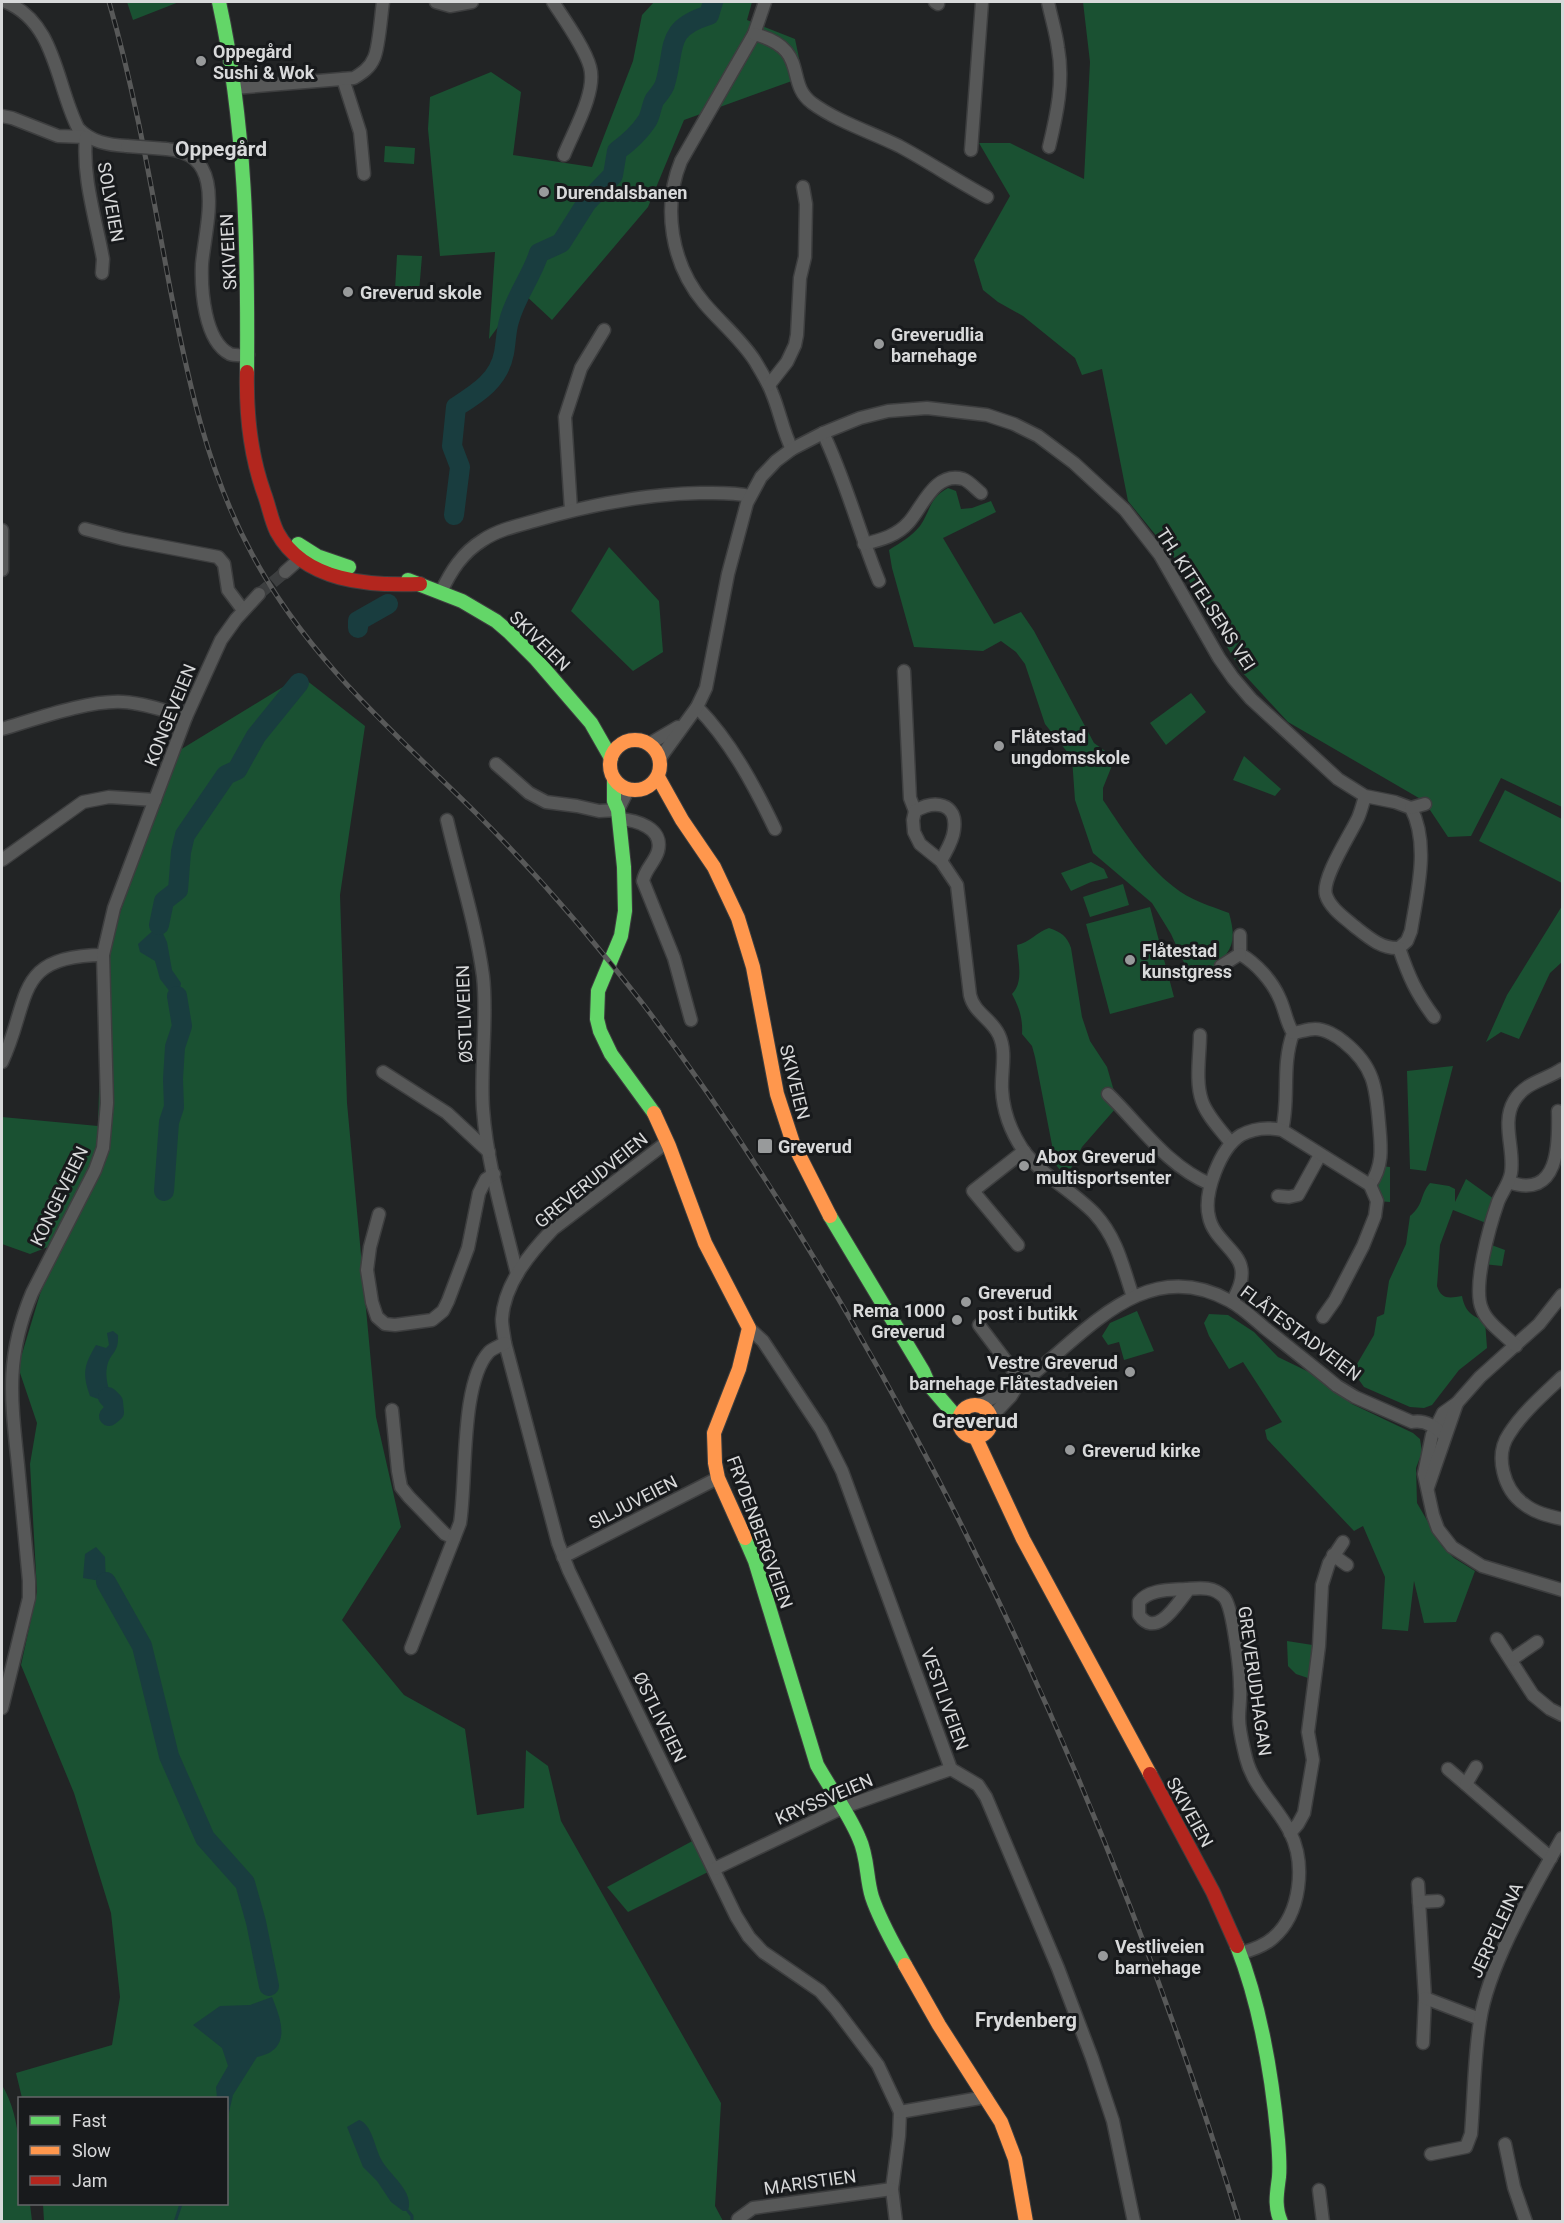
<svg xmlns="http://www.w3.org/2000/svg" width="1564" height="2223" font-family="Roboto,sans-serif">
  <style>
    .green { fill: #1a5132 }
    .water { fill: #193d3f }
    .lines { fill: none; stroke-linecap: round; stroke-linejoin: round }
    .stream { stroke: #193d3f; stroke-width: 3 }
    .river { stroke: #193d3f; stroke-width: 20 }
    .street-tunnel { stroke: #3d3f40; stroke-width: 12; stroke-dasharray: 12 6; stroke-linecap: butt }
    .street-casing { stroke: #3d3e3f; stroke-width: 15 }
    .fast-casing { stroke: #3d3e3f; stroke-width: 16 }
    .slow-casing { stroke: #3d3e3f; stroke-width: 16 }
    .jam-casing { stroke: #3d3e3f; stroke-width: 16 }
    .street { stroke: #575858; stroke-width: 12 }
    .fast { stroke: #63d668; stroke-width: 14 }
    .slow { stroke: #ff974d; stroke-width: 14 }
    .jam { stroke: #b3261e; stroke-width: 14 }
    .rail-casing { stroke: #585959; stroke-width: 5 }
    .rail { stroke: #181a1c; stroke-width: 3; stroke-dasharray: 9; stroke-linecap: butt }
    .street-bridge-casing { stroke: #3d3e3f; stroke-width: 15; stroke-linecap: butt }
    .street-bridge { stroke: #575858; stroke-width: 12 }
    .poi-dot { fill: #989a9b; stroke: #181a1c; stroke-width: 2 }
    .labels { text-anchor: middle; dominant-baseline: central; stroke-width: 6; stroke-linejoin: round; paint-order: stroke }
    .poi-label { font-size: 18px; font-weight: bold; fill: #d8d9da; stroke: #181a1c; text-anchor: start }
    .street-label { font-size: 18px; fill: #d8d9da; stroke: #181a1c }
    .neighbourhood-label { font-size: 20px; font-weight: bold; fill: #d8d9da; stroke: #181a1c }
    .quarter-label { font-size: 21px; font-weight: bold; fill: #d8d9da; stroke: #181a1c }
  </style>
  <rect width="100%" height="100%" fill="#222425"/>
  <!-- green -->
  <g class="green">
    <polygon points="127,2 179,2 133,20"/>
    <polygon points="654,2 752,2 747,20 795,39 803,77 684,120 648,207 552,320 523,293 489,339 495,252 440,256 428,129 430,97 491,72 521,92 513,155 592,167 633,61 642,15"/>
    <polygon points="1083,2 1562,2 1562,807 1501,778 1471,836 1448,837 1424,801 1288,722 1241,671 1180,565 1128,501 1102,369 1082,375 1075,358 1023,316 998,302 983,290 974,260 1010,196 979,143 1010,143 1084,179 1090,62"/>
    <polygon points="385,146 415,148 414,164 384,162"/>
    <polygon points="397,255 422,256 419,292 395,290"/>
    <path d="M948,488L956,491L961,509L972,508L991,501L996,512L943,538L994,624L1021,612L1034,631L1094,743L1115,758L1103,788V800C1124,831 1144,864 1174,887C1189,900 1211,906 1229,913C1238,945 1231,952 1207,973L1186,967L1171,934L1152,903L1093,853L1075,800L1072,758L1045,724L1025,664L1016,652L1001,641L983,651L914,647L892,568L889,550C900,543 912,536 920,526C931,510 929,498 948,488Z"/>
    <polygon points="609,547 659,601 663,652 633,671 571,611"/>
    <polygon points="301,676 365,726 340,895 347,1103 376,1417 401,1527 342,1620 404,1695 465,1729 477,1815 524,1808 526,1750 548,1766 561,1821 721,2103 715,2206 723,2221 44,2221 43,2204 226,2204 226,2098 22,2098 16,2073 112,2045 120,1997 111,1913 74,1793 21,1665 37,1592 30,1464 37,1423 18,1367 40,1294 63,1241 30,1254 2,1244 2,1117 98,1126 101,1020 97,980 175,753"/>
    <polygon points="1191,693 1206,712 1166,745 1150,723"/>
    <polygon points="1244,756 1281,789 1275,796 1233,780"/>
    <polygon points="1505,790 1562,819 1562,883 1479,841"/>
    <polygon points="1091,862 1104,869 1108,878 1091,882 1071,891 1061,873"/>
    <polygon points="1123,884 1129,905 1090,917 1083,897"/>
    <polygon points="1562,906 1562,962 1550,973 1519,1039 1501,1032 1486,1042 1507,995"/>
    <polygon points="1150,907 1174,997 1110,1014 1086,924"/>
    <path d="M1049,928C1061,932 1067,936 1071,948L1082,1017L1090,1041L1107,1067L1116,1098V1108L1082,1147L1067,1176C1055,1166 1051,1161 1052,1145L1035,1057L1032,1046L1022,1034C1023,1019 1019,1007 1012,994C1024,982 1018,962 1017,945C1029,943 1037,932 1049,928Z"/>
    <polygon points="1453,1066 1426,1171 1410,1169 1407,1071"/>
    <polygon points="1380,1166 1390,1167 1390,1202 1377,1201 1370,1185"/>
    <path d="M1466,1179L1494,1199L1486,1223L1453,1210L1440,1245L1437,1286C1441,1300 1450,1298 1462,1296C1465,1311 1471,1316 1485,1321L1487,1348L1459,1370L1432,1405L1424,1408L1410,1407L1364,1387L1359,1380L1357,1364L1374,1335L1377,1317L1384,1314L1389,1281L1406,1244L1410,1216C1425,1203 1419,1196 1430,1183L1449,1186L1455,1189V1202Z"/>
    <polygon points="1486,1243 1505,1250 1502,1266 1483,1264"/>
    <polygon points="1137,1311 1154,1351 1124,1360 1119,1342 1108,1345 1102,1336 1110,1323"/>
    <polygon points="1209,1314 1228,1315 1254,1332 1278,1357 1309,1372 1352,1404 1413,1433 1420,1439 1422,1452 1416,1468 1417,1503 1442,1546 1454,1558 1475,1571 1456,1622 1424,1623 1414,1581 1408,1631 1382,1629 1385,1577 1363,1526 1354,1531 1267,1439 1265,1430 1282,1422 1243,1362 1229,1369 1209,1336 1204,1323"/>
    <polygon points="1287,1641 1319,1646 1314,1680 1296,1674 1288,1666"/>
    <polygon points="698,1838 714,1869 628,1912 607,1887"/>
    <path d="M2,2085C23,2121 20,2163 20,2204H30L32,2221H2Z"/>
  </g>
  <!-- water -->
  <g class="water">
    <polygon points="159,925 167,942 172,970 181,983 179,996 174,997 160,979 155,961 140,952 138,944"/>
    <path d="M113,1331L118,1335C119,1354 110,1352 107,1367C105,1376 108,1387 111,1396L101,1400L90,1396C82,1373 84,1365 96,1345L106,1348L109,1345L107,1333Z"/>
    <polygon points="96,1547 105,1557 106,1582 83,1578 85,1554"/>
    <path d="M272,1997C282,2021 292,2050 257,2057L233,2095L227,2121L226,2098H217L216,2087L228,2066L222,2048L193,2025L220,2006L250,2005Z"/>
    <path d="M359,2120C372,2124 375,2148 381,2159C389,2175 415,2191 408,2211H403L391,2202L377,2181L363,2167L347,2127Z"/>
  </g>
  <g class="lines">
    <!-- stream -->
    <g class="stream">
      <polyline points="408,2211 412,2216 412,2222"/>
      <polyline points="175,2222 181,2204"/>
    </g>
    <!-- river -->
    <g class="river">
      <path d="M454,515L460,467L452,446L456,407C478,393 499,380 504,353C506,342 506,331 509,321C515,297 532,276 539,253L561,243L587,202L613,175L617,151C628,143 639,133 647,121C651,115 651,106 655,99C659,94 663,90 665,84C676,47 664,29 709,15L713,2"/>
      <polyline points="358,628 358,621 388,604"/>
      <polyline points="159,925 164,901 178,890 181,852 185,835 226,775 237,770 256,736 299,683"/>
      <polyline points="164,1191 169,1122 174,1107 173,1079 175,1047 182,1026 177,996"/>
      <polyline points="108,1397 113,1402 114,1412 109,1416"/>
      <polyline points="106,1582 142,1646 169,1756 205,1838 245,1883 256,1922 269,1986"/>
    </g>
    <!-- street-tunnel -->
    <polyline class="street-tunnel" points="259,594 285,572"/>
    <defs>
      <g id="street">
        <path d="M6,2C56,23 56,85 78,128C91,142 108,145 127,146"/>
        <polyline points="436,2 450,6 472,2"/>
        <path d="M553,2C564,19 585,48 590,67C597,92 573,132 564,155"/>
        <path d="M765,2L754,34L681,161C662,207 671,264 704,303C720,322 741,339 755,361C761,371 768,382 772,393C780,412 783,432 792,449"/>
        <polyline points="935,2 938,4"/>
        <path d="M1048,2C1051,17 1056,32 1058,48C1064,81 1057,114 1049,147"/>
        <path d="M754,34C811,49 784,82 812,103C838,122 871,132 899,146C929,162 957,181 987,197"/>
        <polyline points="343,79 360,132 364,174"/>
        <path d="M234,88L354,78C362,73 370,68 374,58C379,48 381,15 383,2"/>
        <polyline points="2,116 12,118 58,136 86,137"/>
        <path d="M86,137C82,177 96,220 103,259L102,273"/>
        <path d="M166,149C229,153 205,226 202,264C201,289 204,341 230,354C235,356 242,355 248,355"/>
        <polyline points="971,150 982,2"/>
        <polyline points="769,385 787,362 795,345 797,335 800,278 805,257 806,204 803,187"/>
        <path d="M823,433C846,481 859,532 879,581"/>
        <polyline points="571,510 565,417 581,368 604,330"/>
        <polyline points="85,529 123,539 218,557 224,564 228,590 243,610"/>
        <polyline points="2,530 2,570"/>
        <path d="M864,544C880,540 897,536 909,522C923,506 935,471 963,479C969,481 976,489 981,493"/>
        <polyline points="285,572 304,555"/>
        <path d="M441,592C451,571 462,553 483,540C498,530 516,526 534,521C589,505 643,494 700,493C717,493 733,492 750,496"/>
        <polyline points="904,671 910,798 915,811"/>
        <path d="M697,707C731,742 754,785 775,829"/>
        <path d="M2,729C36,719 88,700 123,702C144,703 166,711 186,717"/>
        <polyline points="649,744 678,727"/>
        <path d="M660,758L697,707L706,688L728,574L747,503L761,477L776,461L792,449L823,433L860,418L888,411L927,408L987,415L1014,424L1038,436L1074,463L1125,510L1160,555L1219,658L1233,678L1251,699L1338,779L1365,796L1395,802L1411,808C1430,844 1417,893 1411,931L1407,941L1399,948C1381,949 1368,937 1354,926C1345,918 1330,908 1326,895C1321,879 1350,835 1358,818C1361,811 1363,803 1365,796"/>
        <polyline points="496,764 529,793 546,802 577,806 599,811 618,810 628,790"/>
        <polyline points="1411,808 1425,804"/>
        <path d="M619,819C636,820 664,828 658,851C655,862 645,869 643,881L674,958L691,1020"/>
        <path d="M447,820C459,872 476,924 483,976C488,1020 480,1065 483,1109C487,1164 504,1220 517,1274"/>
        <polyline points="2,860 83,802 109,797 155,800"/>
        <path d="M941,861C946,851 953,841 954,830C958,802 934,800 915,811L913,820L914,832L920,844L941,861L957,885L970,995C974,1013 992,1019 999,1035C1007,1052 1001,1072 1002,1089C1003,1111 1011,1132 1023,1150C1042,1176 1073,1191 1095,1214C1117,1238 1123,1267 1133,1297"/>
        <polyline points="1240,935 1240,954"/>
        <path d="M1399,948C1409,977 1416,993 1434,1017"/>
        <path d="M1240,954C1256,963 1272,981 1279,997C1285,1009 1286,1022 1293,1033C1281,1067 1290,1098 1282,1130"/>
        <polyline points="1221,966 1240,954"/>
        <path d="M1293,1033C1300,1032 1308,1029 1315,1029C1325,1029 1337,1036 1344,1042C1374,1066 1376,1087 1379,1123C1381,1146 1384,1165 1370,1185"/>
        <path d="M1200,1035C1200,1055 1195,1081 1202,1101C1207,1116 1221,1130 1231,1143"/>
        <path d="M2,1062C31,1000 13,955 103,955"/>
        <polyline points="383,1072 447,1113 489,1152"/>
        <path d="M1108,1094C1141,1126 1167,1166 1210,1184"/>
        <path d="M667,1142L553,1229C530,1253 504,1284 502,1319C502,1327 504,1335 505,1343L558,1543L569,1571L736,1916L749,1937L763,1952L820,1991L835,2008L878,2065L900,2112L899,2136L892,2189L896,2222"/>
        <path d="M1509,1182C1559,1200 1559,1144 1558,1111"/>
        <polyline points="1278,1196 1289,1197 1298,1195 1320,1155"/>
        <polyline points="379,1214 370,1247 367,1270 372,1302 377,1317 385,1324 395,1325 432,1320 443,1311 448,1301 468,1248 479,1193 486,1179 494,1174"/>
        <polyline points="1018,1245 973,1191 1024,1151"/>
        <polyline points="1562,1295 1539,1324 1480,1377 1457,1403 1443,1413 1432,1435 1424,1474 1433,1515 1438,1529 1452,1547 1482,1566 1562,1590"/>
        <path d="M1232,1302C1238,1291 1244,1279 1241,1267C1238,1251 1213,1238 1209,1217C1203,1194 1220,1148 1241,1135C1254,1128 1268,1127 1282,1130L1370,1185L1377,1201L1375,1216L1363,1246L1335,1300L1323,1317"/>
        <polyline points="979,1325 1022,1382"/>
        <polyline points="749,1328 763,1341 821,1429 842,1471 951,1769 978,1785 986,1797 1058,1968 1092,2058 1113,2121 1134,2222"/>
        <path d="M1516,1346C1505,1335 1487,1323 1482,1309C1472,1287 1490,1225 1498,1202C1502,1192 1509,1184 1511,1173C1515,1150 1501,1123 1514,1101C1525,1082 1546,1080 1562,1069"/>
        <path d="M1562,1377C1544,1394 1522,1413 1509,1434C1494,1456 1504,1490 1524,1504C1535,1513 1549,1516 1562,1519"/>
        <path d="M980,1405C996,1395 1013,1389 1028,1378C1087,1332 1146,1254 1230,1301C1243,1308 1255,1320 1266,1329C1290,1348 1314,1367 1337,1386L1355,1397L1412,1422C1425,1419 1436,1427 1445,1436"/>
        <polyline points="392,1410 398,1471 401,1487 409,1497 445,1534 454,1538"/>
        <polyline points="991,1417 1011,1396 1017,1386"/>
        <polyline points="1428,1487 1457,1403"/>
        <polyline points="1333,1555 1347,1565"/>
        <polyline points="563,1557 718,1478"/>
        <path d="M1189,1589C1178,1602 1157,1640 1139,1615V1602C1149,1589 1170,1590 1186,1589C1200,1588 1213,1586 1224,1597C1233,1607 1240,1670 1240,1686C1241,1697 1239,1707 1239,1718C1239,1731 1243,1745 1246,1758C1253,1787 1277,1806 1290,1832C1306,1864 1301,1914 1273,1938C1264,1946 1252,1950 1241,1953"/>
        <polyline points="1497,1639 1533,1695 1550,1709 1562,1715"/>
        <path d="M411,1648L460,1523C467,1480 460,1383 489,1352C493,1348 500,1346 505,1343"/>
        <polyline points="1511,1660 1537,1642"/>
        <path d="M2,1708L29,1598V1581C25,1542 22,1504 18,1465C11,1398 5,1358 32,1293L95,1170L103,1148L107,1103L103,955L114,908L186,717L221,640L236,619L259,594"/>
        <polyline points="1448,1769 1551,1858"/>
        <polyline points="1466,1784 1476,1767"/>
        <polyline points="1290,1833 1298,1824 1304,1813 1313,1760 1308,1732 1319,1646 1322,1585 1329,1563 1343,1542"/>
        <polyline points="714,1869 844,1807 951,1769"/>
        <polyline points="1418,1884 1425,1998 1423,2043"/>
        <polyline points="1419,1902 1438,1901"/>
        <polyline points="1425,1998 1480,2019"/>
        <polyline points="900,2112 986,2097"/>
        <polyline points="1505,2144 1514,2187 1526,2222"/>
        <path d="M1431,2154L1466,2147L1471,2134C1474,2097 1474,2058 1480,2021C1488,1965 1534,1888 1562,1838"/>
        <polyline points="1319,2190 1323,2222"/>
        <polyline points="738,2219 753,2208 892,2189"/>
      </g>
      <g id="fast">
        <path d="M219,2C246,125 248,247 247,372"/>
        <polyline points="298,544 317,556 349,567"/>
        <polyline points="408,580 462,601 496,621 510,633 535,658 591,723 611,758"/>
        <polyline points="614,779 614,801 618,810 624,867 625,911 621,936 598,991 597,1019 600,1031 611,1054 654,1113"/>
        <polyline points="830,1216 923,1371 929,1385 959,1420"/>
        <path d="M745,1538L755,1561L817,1765C831,1790 848,1812 859,1838C868,1857 866,1878 872,1897C880,1921 893,1943 905,1965"/>
        <path d="M1237,1946C1261,2007 1272,2075 1278,2140C1279,2152 1280,2165 1279,2177C1277,2193 1274,2206 1281,2222"/>
      </g>
      <g id="slow">
        <circle cx="635" cy="765" r="25"/>
        <polyline points="658,777 682,820 714,867 738,918 753,967 777,1094 793,1143 830,1216"/>
        <polyline points="654,1113 669,1146 705,1243 749,1328 739,1369 714,1433 715,1463 718,1478 745,1538"/>
        <circle cx="975" cy="1421" r="16"/>
        <polyline points="975,1436 1023,1539 1150,1774"/>
        <polyline points="905,1965 939,2025 1001,2122 1015,2159 1026,2222"/>
      </g>
      <g id="jam">
        <path d="M247,372C246,414 250,454 264,493C269,506 271,520 277,532C304,582 370,586 420,584"/>
        <polyline points="1150,1774 1213,1892 1237,1946"/>
      </g>
    </defs>
    <!-- street casing -->
    <use href="#street" class="street-casing"/>
    <!-- fast casing -->
    <use href="#fast" class="fast-casing"/>
    <!-- slow casing -->
    <use href="#slow" class="slow-casing"/>
    <!-- jam casing -->
    <use href="#jam" class="jam-casing"/>
    <!-- street -->
    <use href="#street" class="street"/>
    <!-- fast -->
    <use href="#fast" class="fast"/>
    <!-- slow -->
    <use href="#slow" class="slow"/>
    <!-- jam -->
    <use href="#jam" class="jam"/>
    <defs>
      <path id="rail" d="M109,2C136,95 152,192 170,288C188,380 207,471 252,554C308,659 393,731 476,813C536,873 591,937 643,1004C756,1153 852,1314 938,1479C1062,1719 1160,1964 1239,2222"/>
    </defs>
    <!-- rail casing -->
    <use href="#rail" class="rail-casing"/>
    <!-- rail -->
    <use href="#rail" class="rail"/>
    <defs>
      <polyline id="street-bridge" points="127,146 166,149"/>
    </defs>
    <!-- street-bridge casing -->
    <use href="#street-bridge" class="street-bridge-casing"/>
    <!-- street-bridge -->
    <use href="#street-bridge" class="street-bridge"/>
  </g>
  <!-- markers -->
  <g class="poi-dot">
    <circle cx="201" cy="61" r="6"/>
    <circle cx="544" cy="192" r="6"/>
    <circle cx="348" cy="292" r="6"/>
    <circle cx="879" cy="344" r="6"/>
    <circle cx="999" cy="746" r="6"/>
    <circle cx="1130" cy="960" r="6"/>
    <rect x="757" y="1138" width="16" height="16" rx="3"/>
    <circle cx="1024" cy="1166" r="6"/>
    <circle cx="966" cy="1302" r="6"/>
    <circle cx="957" cy="1320" r="6"/>
    <circle cx="1130" cy="1372" r="6"/>
    <circle cx="1070" cy="1450" r="6"/>
    <circle cx="1103" cy="1956" r="6"/>
  </g>
  <g class="labels">
    <!-- poi labels -->
    <g class="poi-label">
      <text x="213" y="51">Oppegård<tspan x="213" dy="21">Sushi &amp; Wok</tspan></text>
      <text x="556" y="192">Durendalsbanen</text>
      <text x="360" y="292">Greverud skole</text>
      <text x="891" y="334">Greverudlia<tspan x="891" dy="21">barnehage</tspan></text>
      <text x="1011" y="736">Flåtestad<tspan x="1011" dy="21">ungdomsskole</tspan></text>
      <text x="1142" y="950">Flåtestad<tspan x="1142" dy="21">kunstgress</tspan></text>
      <text x="778" y="1146">Greverud</text>
      <text x="1036" y="1156">Abox Greverud<tspan x="1036" dy="21">multisportsenter</tspan></text>
      <text x="978" y="1292">Greverud<tspan x="978" dy="21">post i butikk</tspan></text>
      <text x="945" y="1310" text-anchor="end">Rema 1000<tspan x="945" dy="21">Greverud</tspan></text>
      <text x="1118" y="1362" text-anchor="end">Vestre Greverud<tspan x="1118" dy="21">barnehage Flåtestadveien</tspan></text>
      <text x="1082" y="1450">Greverud kirke</text>
      <text x="1115" y="1946">Vestliveien<tspan x="1115" dy="21">barnehage</tspan></text>
    </g>
    <!-- street labels -->
    <g class="street-label">
      <text transform="translate(111 202) rotate(80)">SOLVEIEN</text>
      <text transform="translate(228 252) rotate(-93)">SKIVEIEN</text>
      <text transform="translate(1206 599) rotate(57)">TH. KITTELSENS VEI</text>
      <text transform="translate(540 641) rotate(45)">SKIVEIEN</text>
      <text transform="translate(170 715) rotate(-68)">KONGEVEIEN</text>
      <text transform="translate(464 1014) rotate(-92)">ØSTLIVEIEN</text>
      <text transform="translate(795 1082) rotate(76)">SKIVEIEN</text>
      <text transform="translate(591 1180) rotate(-39)">GREVERUDVEIEN</text>
      <text transform="translate(59 1196) rotate(-64)">KONGEVEIEN</text>
      <text transform="translate(1301 1333) rotate(37)">FLÅTESTADVEIEN</text>
      <text transform="translate(633 1502) rotate(-27)">SILJUVEIEN</text>
      <text transform="translate(760 1532) rotate(70)">FRYDENBERGVEIEN</text>
      <text transform="translate(1255 1681) rotate(82)">GREVERUDHAGAN</text>
      <text transform="translate(945 1699) rotate(70)">VESTLIVEIEN</text>
      <text transform="translate(660 1717) rotate(64)">ØSTLIVEIEN</text>
      <text transform="translate(824 1799) rotate(-23)">KRYSSVEIEN</text>
      <text transform="translate(1190 1812) rotate(61)">SKIVEIEN</text>
      <text transform="translate(1496 1930) rotate(-65)">JERPELEINA</text>
      <text transform="translate(810 2182) rotate(-8)">MARISTIEN</text>
    </g>
    <!-- neighbourhood labels -->
    <g class="neighbourhood-label">
      <text x="1026" y="2020">Frydenberg</text>
    </g>
    <!-- quarter labels -->
    <g class="quarter-label">
      <text x="221" y="149">Oppegård</text>
      <text x="975" y="1421">Greverud</text>
    </g>
  </g>
  <!-- border -->
  <rect width="1564" height="2223" fill="none" stroke="#d8d9da" stroke-width="6"/>
  <!-- legend -->
  <rect x="18" y="2097" width="210" height="108" fill="#181a1c" stroke="#656668" stroke-width="1.5"/>
  <rect x="30" y="2116" width="30" height="9" fill="#63d668" stroke="#656668" stroke-width="1.5"/>
  <text x="72" y="2127" font-size="18" fill="#d8d9da">Fast</text>
  <rect x="30" y="2146" width="30" height="9" fill="#ff974d" stroke="#656668" stroke-width="1.5"/>
  <text x="72" y="2157" font-size="18" fill="#d8d9da">Slow</text>
  <rect x="30" y="2176" width="30" height="9" fill="#b3261e" stroke="#656668" stroke-width="1.5"/>
  <text x="72" y="2187" font-size="18" fill="#d8d9da">Jam</text>
</svg>
